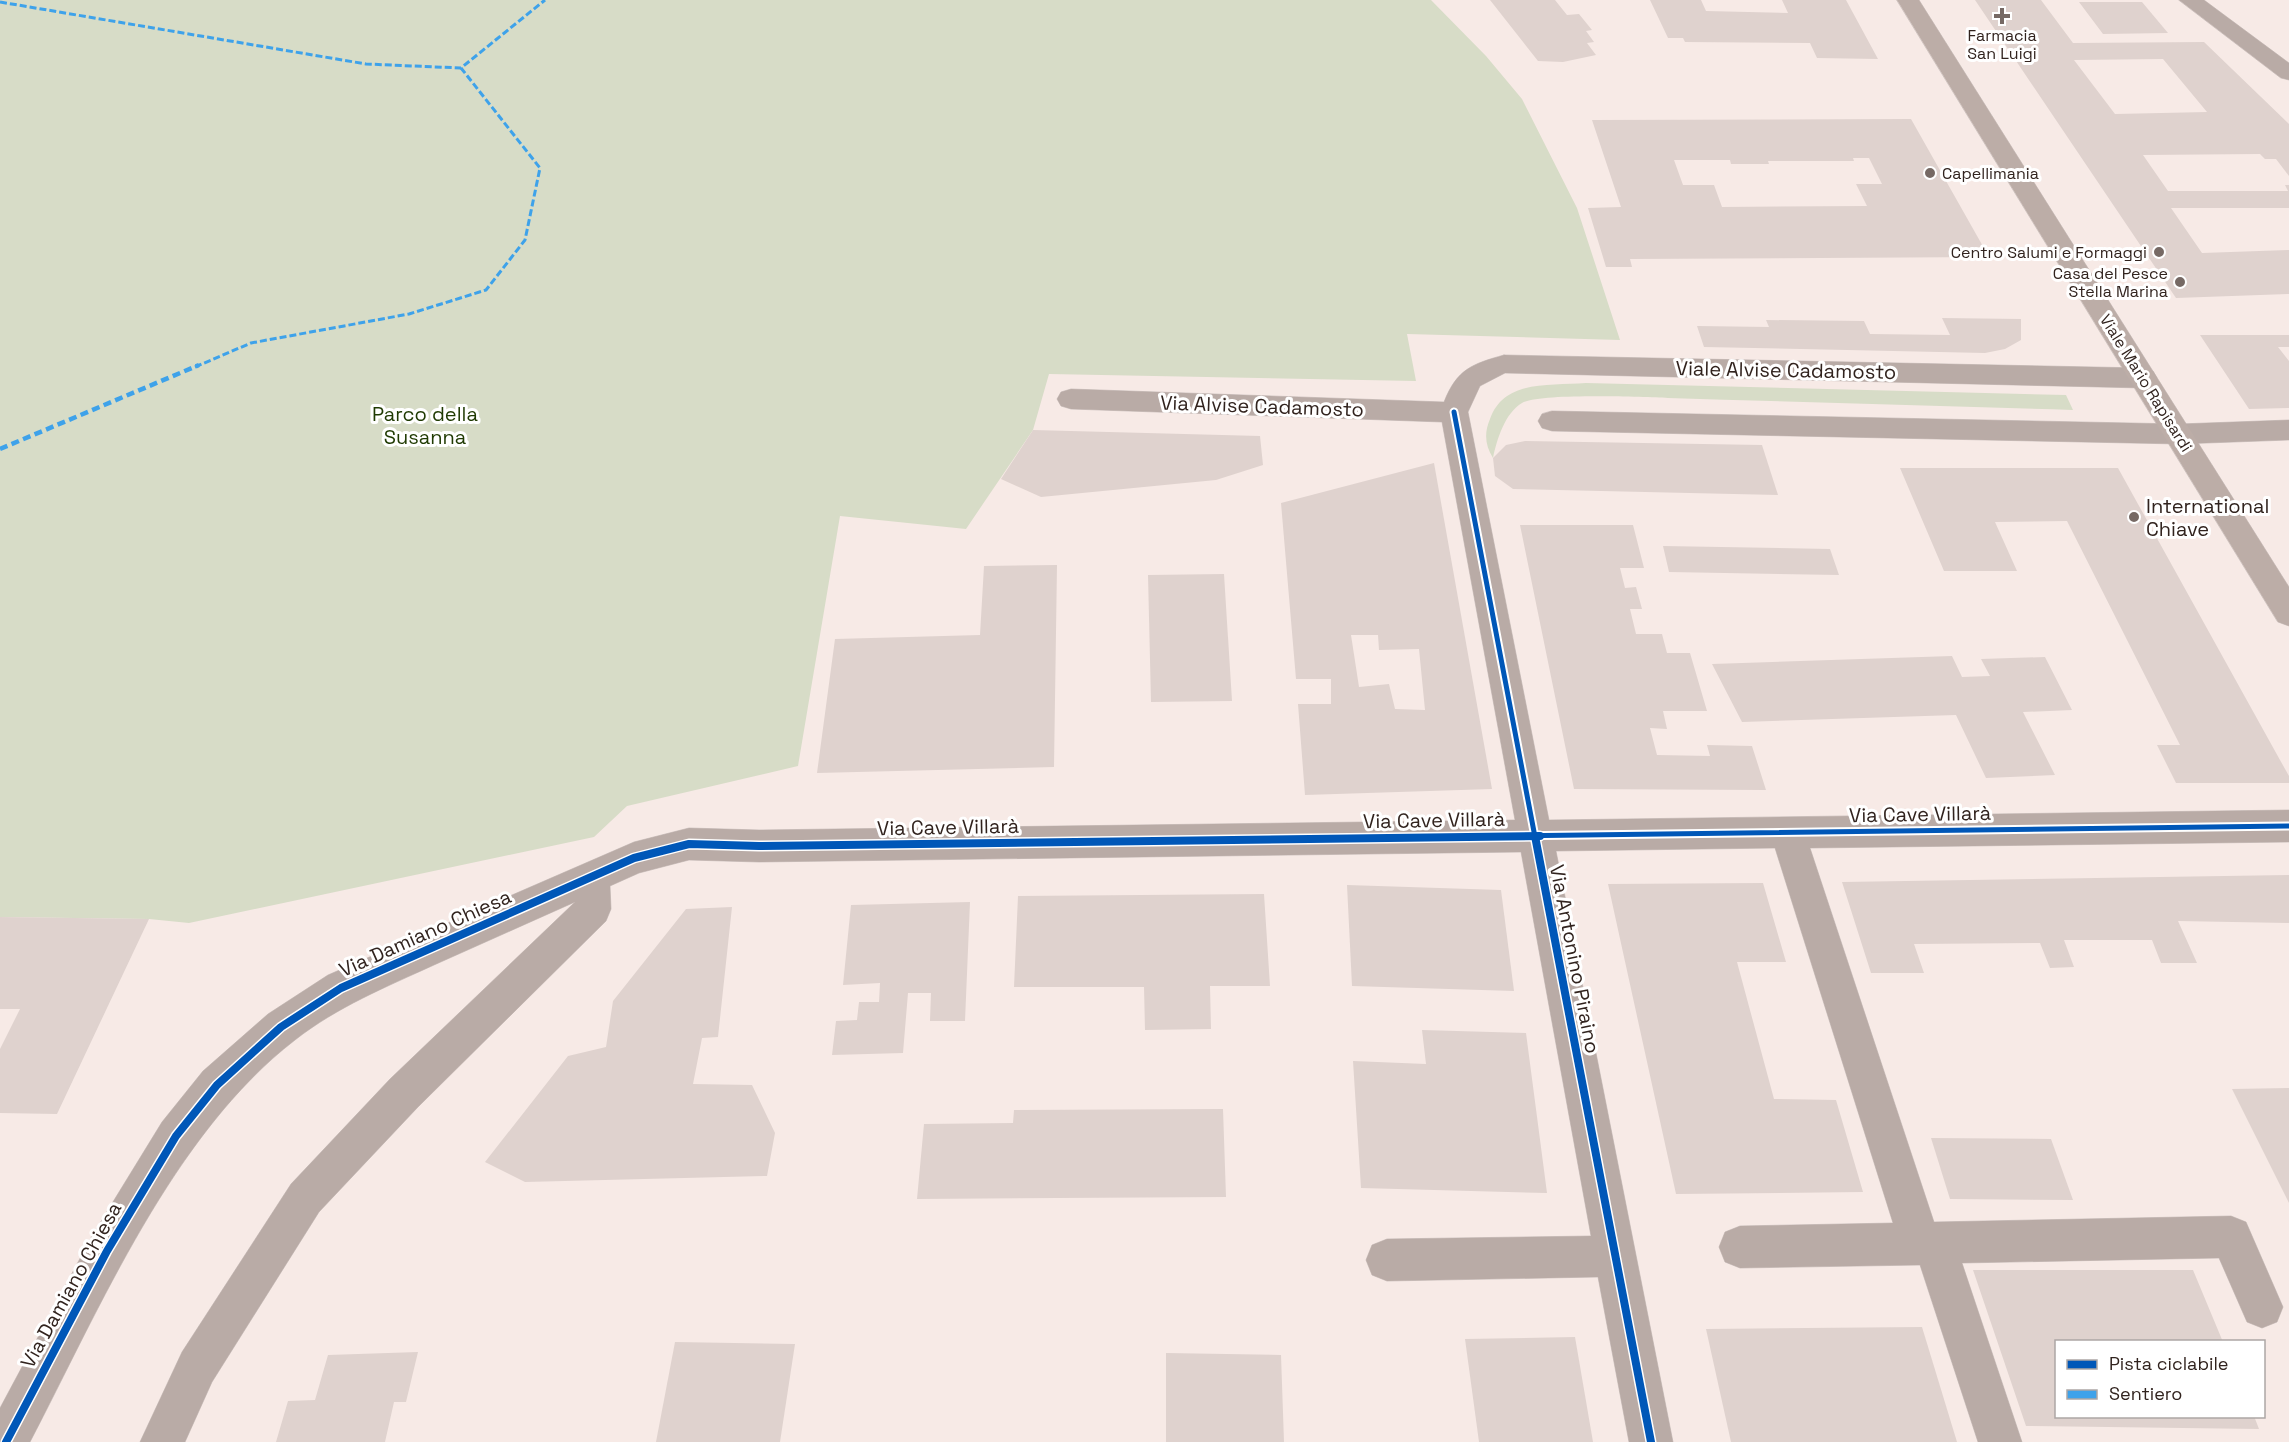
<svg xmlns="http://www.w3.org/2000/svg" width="2289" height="1442" font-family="'Space Grotesk',sans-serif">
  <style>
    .green { fill: #d7dcc7 }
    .building { fill: #dfd2ce; fill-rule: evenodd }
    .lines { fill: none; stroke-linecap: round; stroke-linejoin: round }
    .minor-casing { stroke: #d2c7c4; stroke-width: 1 }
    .primary-casing { stroke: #d2c7c4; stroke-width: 1 }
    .minor { fill: #b9aba6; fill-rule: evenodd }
    .primary { fill: #bcada7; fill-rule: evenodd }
    .quiet-far1 { stroke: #3ea2ea; stroke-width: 3; stroke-dasharray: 7 3; stroke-linecap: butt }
    .quiet { stroke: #3ea2ea; stroke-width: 4.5; stroke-dasharray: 8 4.5; stroke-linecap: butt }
    .cycleway-far1-casing { stroke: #fff; stroke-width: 9 }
    .cycleway-casing { stroke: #fff; stroke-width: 11 }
    .cycleway-far1 { stroke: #0057b8; stroke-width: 5 }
    .cycleway { stroke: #0057b8; stroke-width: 8 }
    .poi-dot { fill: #766964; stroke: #fff; stroke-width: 2 }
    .labels { text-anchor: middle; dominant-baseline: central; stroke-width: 6; stroke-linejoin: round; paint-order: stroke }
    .far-poi-label { font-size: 16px; fill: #31231e; stroke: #fff; text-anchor: end }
    .far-street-label { font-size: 16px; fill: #31231e; stroke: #fff }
    .street-label { font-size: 20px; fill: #31231e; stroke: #fff }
    .park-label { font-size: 20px; fill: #1f3a02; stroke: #fff }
    .poi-label { font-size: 20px; fill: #31231e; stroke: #fff; text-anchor: start }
  </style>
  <rect width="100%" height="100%" fill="#f7eae6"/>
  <!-- green -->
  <g class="green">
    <polygon points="0,0 1431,0 1486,56 1522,99 1577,208 1620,340 1407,334 1416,381 1049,374 1033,430 966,529 840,516 798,766 627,806 594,837 189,923 149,919 0,917"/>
    <path d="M1586,383L2066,395L2073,410C1938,406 1803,402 1668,398C1643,397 1539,393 1522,403C1505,413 1497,439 1493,458C1485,445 1484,433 1490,419C1504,379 1550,386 1586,383Z"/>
  </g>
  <!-- building -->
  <g class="building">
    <polygon points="1490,0 1555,0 1567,15 1579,14 1592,30 1586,31 1594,42 1587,43 1596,55 1563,62 1538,61"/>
    <polygon points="1650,0 1701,0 1706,11 1788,13 1782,0 1846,0 1878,59 1817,58 1810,43 1685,42 1683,38 1668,38"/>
    <path d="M1975,0H2041L2073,43L2204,42L2289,124V176L2276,159H2265L2260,154L2143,155L2168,191H2288L2285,185H2289V208H2171L2202,253L2289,250V294L2176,298ZM2163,59L2207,112L2115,114L2074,60Z"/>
    <polygon points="2079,2 2142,2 2168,33 2103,34"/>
    <path d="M1911,119L1989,257L1630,259L1632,267H1606L1588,208L1621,207L1592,120ZM1853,158H1869L1882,184H1856L1867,206L1722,207L1714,185H1683L1674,160H1730L1731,164H1769L1768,161H1854Z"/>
    <polygon points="1942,318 2021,319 2021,340 2005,349 1985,353 1704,347 1697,326 1769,327 1766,320 1864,321 1870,334 1950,335"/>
    <polygon points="2200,335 2289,335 2289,347 2278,347 2289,361 2289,408 2249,409"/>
    <polygon points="1033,430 1260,436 1263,465 1216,480 1041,497 1001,479"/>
    <polygon points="1525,441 1762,445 1778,495 1513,489 1495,476 1493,458 1506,445"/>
    <path d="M1434,463L1492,789L1305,795L1298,704H1331V679H1296L1281,503ZM1351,635H1378L1379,650L1419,649L1425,710L1395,709L1389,684L1359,687Z"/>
    <polygon points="1900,468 2118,468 2280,760 2289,776 2289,783 2176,783 2157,745 2180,745 2067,521 1995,522 2017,571 1944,571"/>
    <polygon points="1520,525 1633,525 1644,568 1620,568 1625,588 1636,587 1642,609 1630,609 1636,634 1662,634 1667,653 1690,653 1707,711 1663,711 1667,729 1650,728 1657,755 1710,756 1707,745 1752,746 1766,790 1574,789"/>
    <polygon points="1663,546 1830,549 1839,575 1669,572"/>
    <polygon points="1057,565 1054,767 817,773 835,639 980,635 984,566"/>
    <polygon points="1224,574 1232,701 1151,702 1148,575"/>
    <polygon points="1952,656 1962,677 1990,676 1981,659 2045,657 2072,710 2023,712 2055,775 1986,778 1956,715 1742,722 1712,664"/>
    <polygon points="2289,875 2289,923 2178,921 2197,963 2161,963 2152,940 2064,940 2074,967 2050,968 2040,943 1914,944 1924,973 1871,973 1842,882"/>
    <polygon points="1763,883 1786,962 1737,962 1774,1099 1836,1100 1863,1192 1676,1194 1608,884"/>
    <polygon points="1347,885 1501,890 1514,991 1352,986"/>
    <polygon points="1264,894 1270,986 1210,986 1211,1029 1145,1030 1144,987 1014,987 1018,896"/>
    <polygon points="970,902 965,1021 930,1021 931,993 908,993 903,1053 832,1055 836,1021 857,1020 859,1002 879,1002 880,983 843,985 851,905"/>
    <polygon points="732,907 718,1037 702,1038 693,1084 752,1085 775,1133 767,1176 525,1182 485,1162 568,1056 606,1047 613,1001 686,909"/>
    <polygon points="0,917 149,919 57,1114 0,1113 0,1049 20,1009 0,1009"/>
    <polygon points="1422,1030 1526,1033 1547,1193 1361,1188 1353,1061 1426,1064"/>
    <polygon points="2289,1088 2289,1203 2232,1089"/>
    <polygon points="1223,1109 1226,1197 917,1199 924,1124 1013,1123 1014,1110"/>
    <polygon points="1931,1138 2051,1139 2073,1200 1950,1199"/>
    <polygon points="1973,1270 2193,1270 2223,1342 2056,1342 2056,1416 2254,1416 2259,1429 2026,1426"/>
    <polygon points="1922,1327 1957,1442 1731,1442 1706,1329"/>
    <polygon points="1575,1337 1593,1442 1479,1442 1465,1339"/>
    <polygon points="675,1342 795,1344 780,1442 656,1442"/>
    <polygon points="418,1352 406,1402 394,1402 385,1442 276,1442 288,1401 315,1400 328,1355"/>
    <polygon points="1166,1353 1281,1355 1284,1442 1166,1442"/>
  </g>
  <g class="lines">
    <defs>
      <g id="minor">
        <polygon points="2179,0 2204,0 2289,63 2289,80 2281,78"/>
        <path d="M1504,355L2143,368L2153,371L2157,378L2153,385L2143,388L1505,373L1480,386L1468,412L1549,820L2289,810V842L1810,848L1934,1222L2231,1216L2246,1222L2283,1307L2277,1322L2262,1328L2247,1322L2219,1258L1962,1263L2022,1442H1978L1920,1265L1740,1268L1725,1262L1719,1247L1725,1232L1740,1226L1893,1223L1775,848L1556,851L1673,1442H1629L1598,1277L1387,1281L1372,1275L1366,1260L1372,1245L1387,1239L1591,1236L1521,852L759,862L689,860L639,873L610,886L611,909L606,921L418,1107L319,1212L212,1382L185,1442H140L182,1352L291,1184L390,1079L575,902C528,923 481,944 434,965C386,987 337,1007 295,1040C173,1134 100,1308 30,1442H0V1408L92,1236L162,1122L203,1071L268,1014L328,975L634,842L689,828L759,830L1515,820L1442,422L1071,409L1061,406L1057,399L1061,392L1071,389L1444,402C1457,369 1472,364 1504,355Z"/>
        <polygon points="1552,411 2179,424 2289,420 2289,440 2179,444 1552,431 1542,428 1538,421 1542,414"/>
      </g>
      <polygon id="primary" points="1897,0 1919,0 2289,587 2289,626 2278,622"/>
    </defs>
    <!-- minor casing -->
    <use href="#minor" class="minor-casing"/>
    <!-- primary casing -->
    <use href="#primary" class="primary-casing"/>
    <!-- minor -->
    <use href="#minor" class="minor"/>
    <!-- primary -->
    <use href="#primary" class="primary"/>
    <!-- quiet-far1 -->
    <g class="quiet-far1">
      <polyline points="0,2 366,64 461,68 545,0"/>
      <polyline points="195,367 251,343 409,314 486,290 525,240 540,168 461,68"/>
    </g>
    <!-- quiet -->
    <polyline class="quiet" points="0,449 199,365"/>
    <defs>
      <g id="cycleway-far1">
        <polyline points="1454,412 1535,837"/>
        <polyline points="1425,837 2289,826"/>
      </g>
      <g id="cycleway">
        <polyline points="1535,836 1651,1442"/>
        <polyline points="6,1442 107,1251 176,1136 217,1085 281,1027 341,988 634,858 689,844 759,846 1540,836"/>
      </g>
    </defs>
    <!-- cycleway-far1 casing -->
    <use href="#cycleway-far1" class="cycleway-far1-casing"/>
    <!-- cycleway casing -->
    <use href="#cycleway" class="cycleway-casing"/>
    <!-- cycleway-far1 -->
    <use href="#cycleway-far1" class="cycleway-far1"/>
    <!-- cycleway -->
    <use href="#cycleway" class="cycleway"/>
  </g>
  <!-- markers -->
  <g class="poi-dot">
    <path d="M1999 7h6v6h6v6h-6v6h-6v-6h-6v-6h6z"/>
    <circle cx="1930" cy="173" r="6"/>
    <circle cx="2159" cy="252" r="6"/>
    <circle cx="2180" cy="282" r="6"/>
    <circle cx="2134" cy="517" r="6"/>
  </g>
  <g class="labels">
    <!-- far-poi labels -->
    <g class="far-poi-label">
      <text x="2002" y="35" text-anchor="middle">Farmacia<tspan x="2002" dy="18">San Luigi</tspan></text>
      <text x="1942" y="173" text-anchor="start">Capellimania</text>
      <text x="2147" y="252">Centro Salumi e Formaggi</text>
      <text x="2168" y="273">Casa del Pesce<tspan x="2168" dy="18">Stella Marina</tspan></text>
    </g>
    <!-- far-street labels -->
    <g class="far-street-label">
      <text transform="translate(2146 383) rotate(58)">Viale Mario Rapisardi</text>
    </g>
    <!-- street labels -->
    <g class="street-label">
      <text transform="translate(1786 370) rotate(1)">Viale Alvise Cadamosto</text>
      <text transform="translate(1262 406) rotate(2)">Via Alvise Cadamosto</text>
      <text transform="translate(1920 814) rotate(-1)">Via Cave Villarà</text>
      <text transform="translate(1434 820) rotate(-1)">Via Cave Villarà</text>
      <text transform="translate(948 827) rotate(-1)">Via Cave Villarà</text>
      <text transform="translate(425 933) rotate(-24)">Via Damiano Chiesa</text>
      <text transform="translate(1575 959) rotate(79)">Via Antonino Piraino</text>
      <text transform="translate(71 1285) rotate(-61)">Via Damiano Chiesa</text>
    </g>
    <!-- park labels -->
    <g class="park-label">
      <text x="425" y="414">Parco della<tspan x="425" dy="23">Susanna</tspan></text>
    </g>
    <!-- poi labels -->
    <g class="poi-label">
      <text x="2146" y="506">International<tspan x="2146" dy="23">Chiave</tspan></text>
    </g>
  </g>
  <!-- legend -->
  <rect x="2055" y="1340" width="210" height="78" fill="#ffffff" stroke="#ada7a5" stroke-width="1.5"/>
  <rect x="2067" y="1360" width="30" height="9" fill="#0057b8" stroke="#ada7a5" stroke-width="1.5"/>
  <text x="2109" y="1370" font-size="18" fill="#31231e">Pista ciclabile</text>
  <rect x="2067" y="1390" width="30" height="9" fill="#3ea2ea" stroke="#ada7a5" stroke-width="1.5"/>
  <text x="2109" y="1400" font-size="18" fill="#31231e">Sentiero</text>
</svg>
